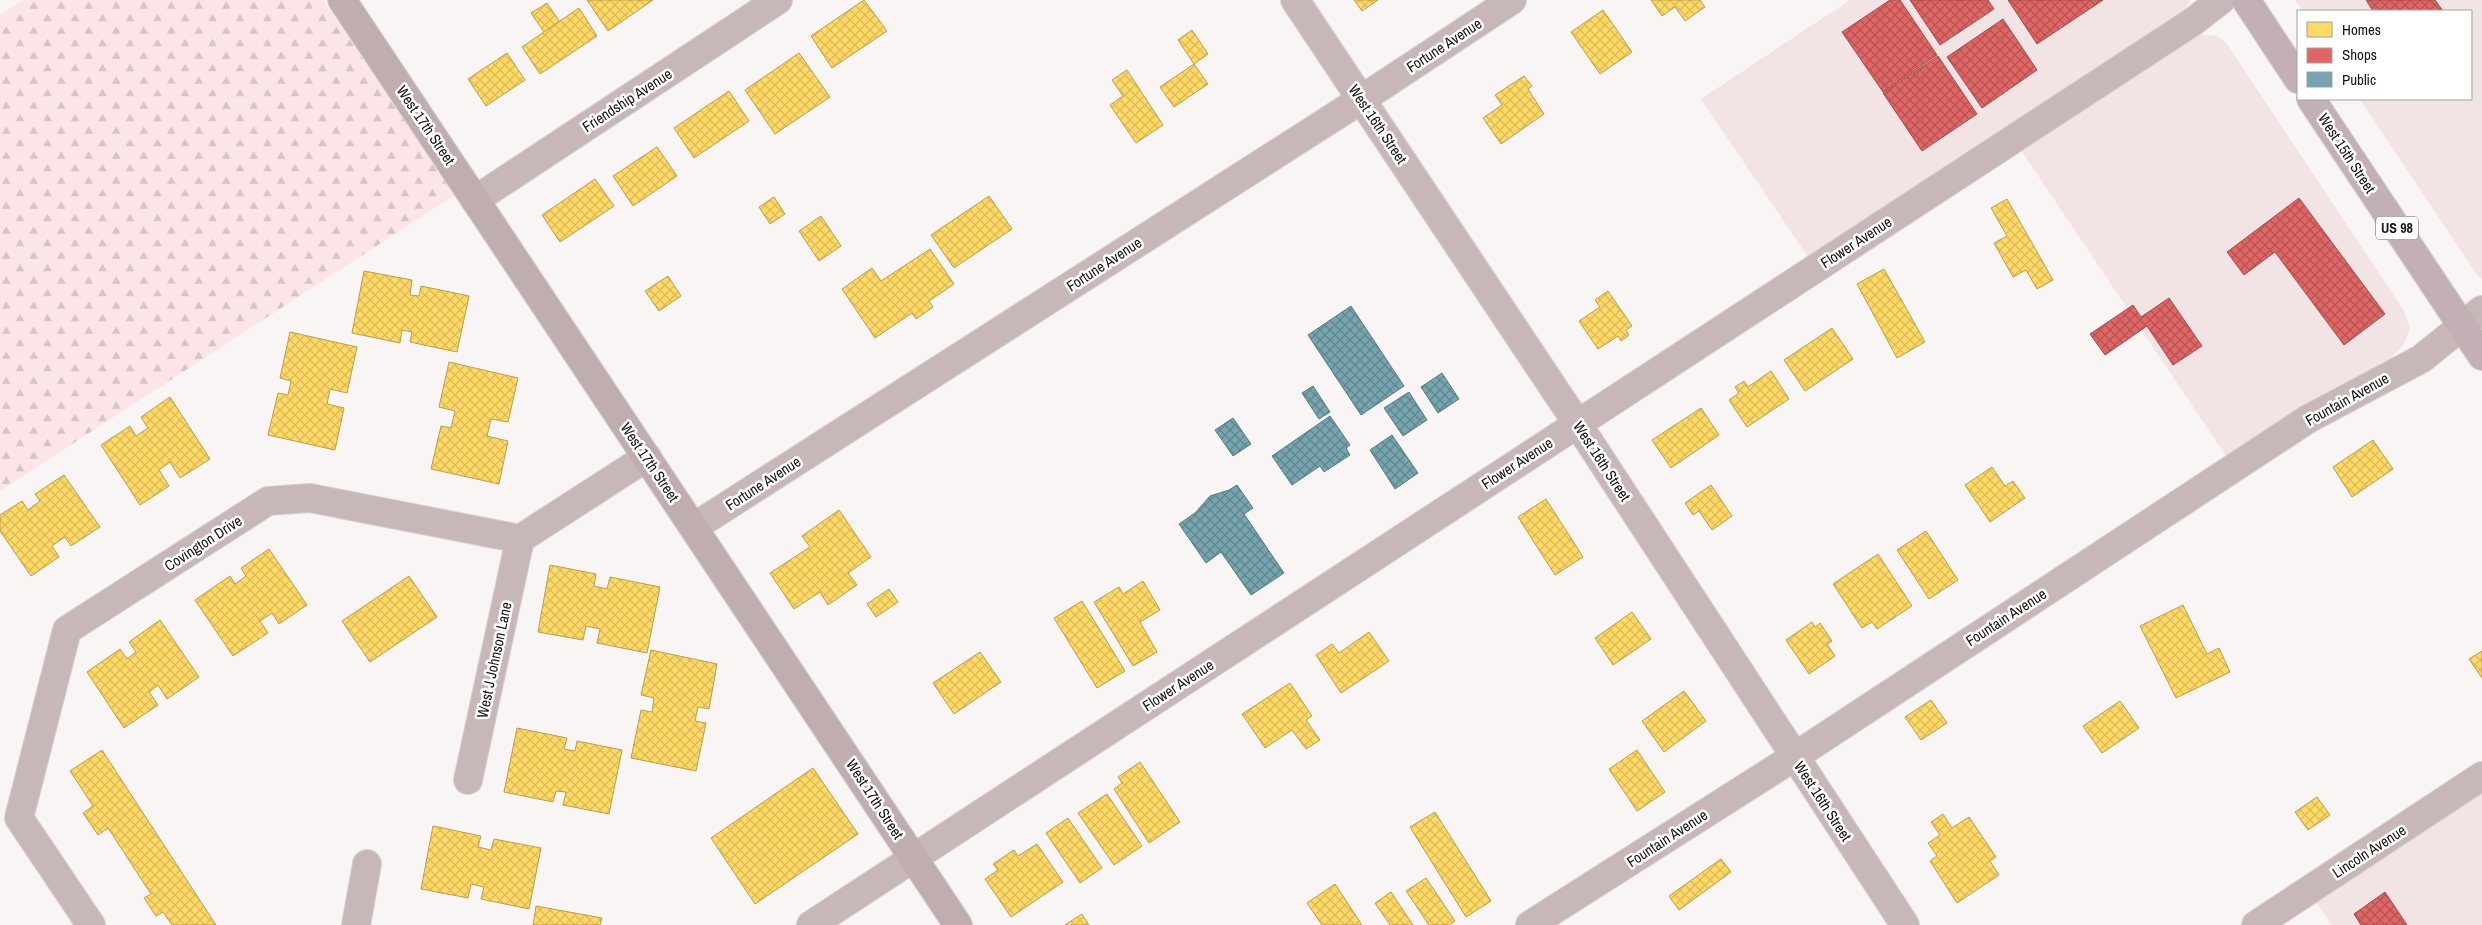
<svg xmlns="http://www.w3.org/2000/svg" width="2482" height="925" font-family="'Archivo Narrow',sans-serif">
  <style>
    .built { fill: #f2e4e5 }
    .forest { fill: url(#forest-firs) }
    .homes { fill: url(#homes-cross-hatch); stroke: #ba9e4d }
    .shops { fill: url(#shops-cross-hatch); stroke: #a54d4d }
    .public { fill: url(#public-cross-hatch); stroke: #5a7a80 }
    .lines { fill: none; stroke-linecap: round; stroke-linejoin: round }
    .minor-casing { stroke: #d5d2d2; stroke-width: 30 }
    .major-casing { stroke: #d5d2d2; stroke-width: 30 }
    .highway-casing { stroke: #d5d2d2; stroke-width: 30 }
    .minor { stroke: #c7b7b9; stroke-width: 28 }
    .major { stroke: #bfadaf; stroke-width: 28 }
    .highway { stroke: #c3b0b4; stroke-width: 28 }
    .labels { text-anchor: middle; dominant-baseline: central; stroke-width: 5; stroke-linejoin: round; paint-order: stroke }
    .shield { fill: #fff; stroke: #5f5a5a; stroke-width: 1 }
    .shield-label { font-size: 14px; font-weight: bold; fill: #1a1414 }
    .street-label { font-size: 15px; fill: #1a1414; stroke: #fff }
  </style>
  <defs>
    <pattern id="forest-firs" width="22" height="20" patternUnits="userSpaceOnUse" patternTransform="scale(1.25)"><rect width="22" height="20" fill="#fce5e8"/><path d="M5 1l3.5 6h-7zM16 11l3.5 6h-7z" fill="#d7c4c6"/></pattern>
    <pattern id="homes-cross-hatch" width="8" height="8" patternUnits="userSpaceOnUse" patternTransform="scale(1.25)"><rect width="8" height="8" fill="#ffd966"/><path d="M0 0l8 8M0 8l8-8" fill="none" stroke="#dab958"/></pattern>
    <pattern id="shops-cross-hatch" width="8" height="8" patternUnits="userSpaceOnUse" patternTransform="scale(1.25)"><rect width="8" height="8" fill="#e06666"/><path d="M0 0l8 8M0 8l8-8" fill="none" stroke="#b55353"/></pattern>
    <pattern id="public-cross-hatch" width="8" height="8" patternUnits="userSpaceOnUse" patternTransform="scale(1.25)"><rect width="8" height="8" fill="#76a5af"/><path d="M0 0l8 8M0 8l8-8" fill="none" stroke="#60858d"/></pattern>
  </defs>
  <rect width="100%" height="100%" fill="#faf5f5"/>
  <!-- built -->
  <g class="built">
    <polygon points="1850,0 2190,0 2184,12 1808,257 1701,99"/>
    <polygon points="2295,0 2482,0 2482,279 2478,276 2360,99 2471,99 2471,11 2302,11"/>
    <polygon points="2199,34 2217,36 2227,44 2404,311 2410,328 2404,344 2390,359 2317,398 2226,456 2021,150"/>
    <polygon points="2482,793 2482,925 2332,925 2316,902"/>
  </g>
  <!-- forest -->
  <polygon class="forest" points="23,0 323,0 455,195 0,491 0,15"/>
  <!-- homes -->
  <g class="homes">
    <polygon points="587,0 653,0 608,31"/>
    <polygon points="864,0 887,31 832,68 811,36"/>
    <polygon points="1354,0 1378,0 1362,11"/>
    <polygon points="1651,0 1700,0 1705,7 1685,21 1675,7 1662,16"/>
    <polygon points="547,3 560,22 544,32 531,13"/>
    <polygon points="579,8 597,36 540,74 522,47"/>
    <polygon points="1603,10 1632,52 1600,74 1571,32"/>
    <polygon points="1192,30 1208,54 1194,64 1178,40"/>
    <polygon points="507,53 525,80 486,106 468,79"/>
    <polygon points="799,53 830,97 775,134 745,90"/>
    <polygon points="1194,64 1208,84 1174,107 1160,87"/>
    <polygon points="1127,70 1163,125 1136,143 1110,105 1123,96 1112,80"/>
    <polygon points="1524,76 1532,86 1528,89 1544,114 1501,144 1483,118 1502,105 1495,95"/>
    <polygon points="729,91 749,121 694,158 674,128"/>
    <polygon points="657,147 677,176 633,206 613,176"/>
    <polygon points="595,179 614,206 560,242 542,215"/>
    <polygon points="989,196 1012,229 954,268 931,235"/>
    <polygon points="774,197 785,214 770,224 759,207"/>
    <polygon points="2007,199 2053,280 2037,289 2026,270 2013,277 1994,243 2007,236 1991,208"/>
    <polygon points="821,216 841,246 819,261 799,231"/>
    <polygon points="930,249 954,284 929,301 933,307 916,319 912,313 875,338 842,289 872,268 881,281"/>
    <polygon points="1884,269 1925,342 1897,358 1857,284"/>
    <polygon points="364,271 412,280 410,295 419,296 421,286 469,296 457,352 410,342 412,332 402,330 400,343 352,333"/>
    <polygon points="668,276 681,296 659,311 645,291"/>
    <polygon points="1608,291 1632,326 1626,330 1629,335 1621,341 1618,336 1598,349 1579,321 1600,307 1595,300"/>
    <polygon points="1832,328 1853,359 1805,391 1784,360"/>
    <polygon points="290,332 357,347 347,393 330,389 327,404 344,408 335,450 268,435 278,393 288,395 291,381 280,378"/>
    <polygon points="449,362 518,378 508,422 491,419 487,436 508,441 499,484 431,469 441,426 451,428 455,411 439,407"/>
    <polygon points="1771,371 1789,399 1747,427 1729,400 1739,393 1735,387 1744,381 1748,387"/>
    <polygon points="170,397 210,459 180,478 170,462 159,470 169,486 140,505 101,445 130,426 136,436 148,428 141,417"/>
    <polygon points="1701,408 1719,435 1671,468 1652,440"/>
    <polygon points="2373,440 2393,469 2352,497 2333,467"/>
    <polygon points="1992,467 2005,486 2013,481 2025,498 1990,522 1965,485"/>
    <polygon points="64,475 100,527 71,546 65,537 52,546 59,557 31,576 0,531 0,515 22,501 28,510 40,501 35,494"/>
    <polygon points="1711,485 1732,516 1712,530 1699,511 1693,515 1685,503"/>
    <polygon points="1546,499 1583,557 1555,575 1518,517"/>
    <polygon points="839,510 871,557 848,573 857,585 828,605 820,592 794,609 770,573 810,547 802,536"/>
    <polygon points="1926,531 1958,580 1929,599 1897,550"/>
    <polygon points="269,549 307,605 279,624 272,613 260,621 268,633 233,656 195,600 230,576 235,584 246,576 241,568"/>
    <polygon points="1878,554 1912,606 1877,629 1872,622 1862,628 1833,584"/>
    <polygon points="550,565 596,574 594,586 607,589 610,577 660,587 647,653 597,643 600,629 586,626 583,640 538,632"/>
    <polygon points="409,576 437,617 370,662 342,621"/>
    <polygon points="1143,581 1160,610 1140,622 1157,652 1133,666 1094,602 1119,587 1123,594"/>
    <polygon points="889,589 898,602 876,617 867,604"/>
    <polygon points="1082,601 1125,671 1097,688 1054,618"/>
    <polygon points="2183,605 2207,654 2219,648 2230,672 2176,698 2140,626"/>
    <polygon points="1632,612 1651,639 1613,665 1595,638"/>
    <polygon points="160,620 199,677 167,699 158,685 149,692 158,705 124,728 87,672 120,649 127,659 136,652 129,642"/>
    <polygon points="1812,622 1815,627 1820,623 1832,641 1827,644 1835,656 1809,674 1786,640"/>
    <polygon points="1369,632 1389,661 1341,693 1316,655 1332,644 1339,653"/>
    <polygon points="651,650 717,664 709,709 698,707 695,721 706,723 696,771 631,758 641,710 652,712 654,698 641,695"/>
    <polygon points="2482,651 2482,678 2469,659"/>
    <polygon points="980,652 1001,682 954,714 933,683"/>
    <polygon points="1290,683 1312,716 1306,720 1320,740 1306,749 1292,730 1265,748 1242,714"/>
    <polygon points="1684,691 1706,721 1664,752 1642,721"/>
    <polygon points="1931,700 1947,723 1921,740 1905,717"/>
    <polygon points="2120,701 2139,728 2102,753 2083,726"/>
    <polygon points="517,728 567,738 564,749 575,751 577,741 622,750 609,814 563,805 566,792 556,791 553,802 504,792"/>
    <polygon points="102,750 216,925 172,925 163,912 156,916 144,898 151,894 108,828 98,835 83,813 93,806 70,771"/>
    <polygon points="1637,750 1665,792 1637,811 1609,769"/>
    <polygon points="1140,762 1180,822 1149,843 1114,789 1122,783 1118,777"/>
    <polygon points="813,768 858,834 755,904 711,838"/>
    <polygon points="1107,794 1142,846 1114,865 1078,813"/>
    <polygon points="2317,797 2330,815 2308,830 2295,812"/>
    <polygon points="1435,812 1491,901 1466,917 1410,827"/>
    <polygon points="1943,814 1952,828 1969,817 1996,857 1990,861 1999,875 1957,903 1930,861 1937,856 1928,843 1940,835 1931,822"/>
    <polygon points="1068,818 1102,868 1080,883 1046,833"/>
    <polygon points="433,826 481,836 478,847 491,850 494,839 541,848 529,909 481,899 484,887 471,884 468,898 421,889"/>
    <polygon points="1037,844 1063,882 1011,917 985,879 998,870 993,864 1014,850 1018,856"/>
    <polygon points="1721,859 1731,872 1679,910 1669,896"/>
    <polygon points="1426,878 1455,921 1449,925 1429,925 1406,891"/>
    <polygon points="1335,884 1362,925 1322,925 1307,903"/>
    <polygon points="1391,892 1413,925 1390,925 1375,903"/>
    <polygon points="536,906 602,918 600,925 533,925"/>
    <polygon points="1082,914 1089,925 1065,925"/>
  </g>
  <!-- shops -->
  <g class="shops">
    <polygon points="1890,0 1900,0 1937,55 1883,92 1842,32"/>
    <polygon points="1910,0 1988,0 1994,9 1940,45"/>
    <polygon points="2008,0 2103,0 2037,44"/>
    <polygon points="2366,0 2435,0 2443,11 2373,11"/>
    <polygon points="2003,19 2037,70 1982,108 1947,57"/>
    <polygon points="1938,56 1977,114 1922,151 1883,93"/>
    <polygon points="2299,198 2385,314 2344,345 2275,252 2244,275 2227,252"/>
    <polygon points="2169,298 2202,346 2173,365 2147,326 2105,355 2090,334 2133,305 2141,317"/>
    <polygon points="2385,892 2407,925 2361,925 2354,914"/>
  </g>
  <!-- public -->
  <g class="public">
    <polygon points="1351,306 1404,386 1361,415 1308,335"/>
    <polygon points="1442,373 1459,399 1438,413 1421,387"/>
    <polygon points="1313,386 1330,412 1319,419 1302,393"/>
    <polygon points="1409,392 1427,420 1403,436 1384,408"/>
    <polygon points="1330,416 1350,445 1346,448 1350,455 1324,472 1320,466 1292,485 1272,456"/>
    <polygon points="1233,418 1251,444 1233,456 1215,430"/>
    <polygon points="1392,435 1418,473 1395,489 1370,450"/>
    <polygon points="1237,485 1253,508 1244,514 1284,573 1251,595 1221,552 1206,563 1179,524 1195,513 1210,496 1229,490"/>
  </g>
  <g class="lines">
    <defs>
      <g id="minor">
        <polyline points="1295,0 1577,423 1905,925"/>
        <polyline points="475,200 778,0"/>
        <polyline points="694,527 1362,99 1512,0"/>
        <polyline points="468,780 520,539"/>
        <polyline points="91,925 19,818 67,630 268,501 310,498 520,539 647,457"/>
        <polyline points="356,925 367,864"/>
        <polyline points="811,925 2194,21 2221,0"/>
        <polyline points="1530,925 1794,757 2308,419 2421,359 2482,310"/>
        <polyline points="2256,925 2482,776"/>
      </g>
      <polyline id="major" points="342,0 958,925"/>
      <g id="highway">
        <polyline points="2246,0 2298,79"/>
        <polyline points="2311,99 2482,356"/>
      </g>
    </defs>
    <!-- minor casing -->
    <use href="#minor" class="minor-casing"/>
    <!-- major casing -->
    <use href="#major" class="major-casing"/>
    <!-- highway casing -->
    <use href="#highway" class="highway-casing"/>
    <!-- minor -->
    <use href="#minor" class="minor"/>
    <!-- major -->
    <use href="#major" class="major"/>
    <!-- highway -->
    <use href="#highway" class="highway"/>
  </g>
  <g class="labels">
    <!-- shield labels -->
    <rect class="shield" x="2376" y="216.5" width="42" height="23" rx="4"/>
    <g class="shield-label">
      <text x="2397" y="228">US 98</text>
    </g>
    <!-- street labels -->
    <g class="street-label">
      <text transform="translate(1444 45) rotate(-33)">Fortune Avenue</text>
      <text transform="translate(627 100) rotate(-33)">Friendship Avenue</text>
      <text transform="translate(1378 124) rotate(56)">West 16th Street</text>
      <text transform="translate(426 125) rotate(56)">West 17th Street</text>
      <text transform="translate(2347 153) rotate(57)">West 15th Street</text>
      <text transform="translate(1856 242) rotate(-33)">Flower Avenue</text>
      <text transform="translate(1104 264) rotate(-33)">Fortune Avenue</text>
      <text transform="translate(2347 399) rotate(-29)">Fountain Avenue</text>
      <text transform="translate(1602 461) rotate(57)">West 16th Street</text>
      <text transform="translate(650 462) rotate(56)">West 17th Street</text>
      <text transform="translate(1517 463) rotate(-33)">Flower Avenue</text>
      <text transform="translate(763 483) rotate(-33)">Fortune Avenue</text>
      <text transform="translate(203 543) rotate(-33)">Covington Drive</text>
      <text transform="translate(2006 617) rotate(-33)">Fountain Avenue</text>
      <text transform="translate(494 660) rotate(-78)">West J Johnson Lane</text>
      <text transform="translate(1178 685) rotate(-33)">Flower Avenue</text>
      <text transform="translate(875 799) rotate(57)">West 17th Street</text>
      <text transform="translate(1823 801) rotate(57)">West 16th Street</text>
      <text transform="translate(1667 838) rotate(-33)">Fountain Avenue</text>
      <text transform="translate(2369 851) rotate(-33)">Lincoln Avenue</text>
    </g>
  </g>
  <!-- legend -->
  <rect x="2297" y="10" width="175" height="90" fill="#ffffff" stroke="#a3a1a1"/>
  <rect x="2307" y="22" width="25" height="15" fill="#ffd966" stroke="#a3a1a1"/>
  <text x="2342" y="35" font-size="15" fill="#1a1414">Homes</text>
  <rect x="2307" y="48" width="25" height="15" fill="#e06666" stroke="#a3a1a1"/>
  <text x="2342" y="60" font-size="15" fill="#1a1414">Shops</text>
  <rect x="2307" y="72" width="25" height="15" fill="#76a5af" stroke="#a3a1a1"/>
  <text x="2342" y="85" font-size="15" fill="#1a1414">Public</text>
</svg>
